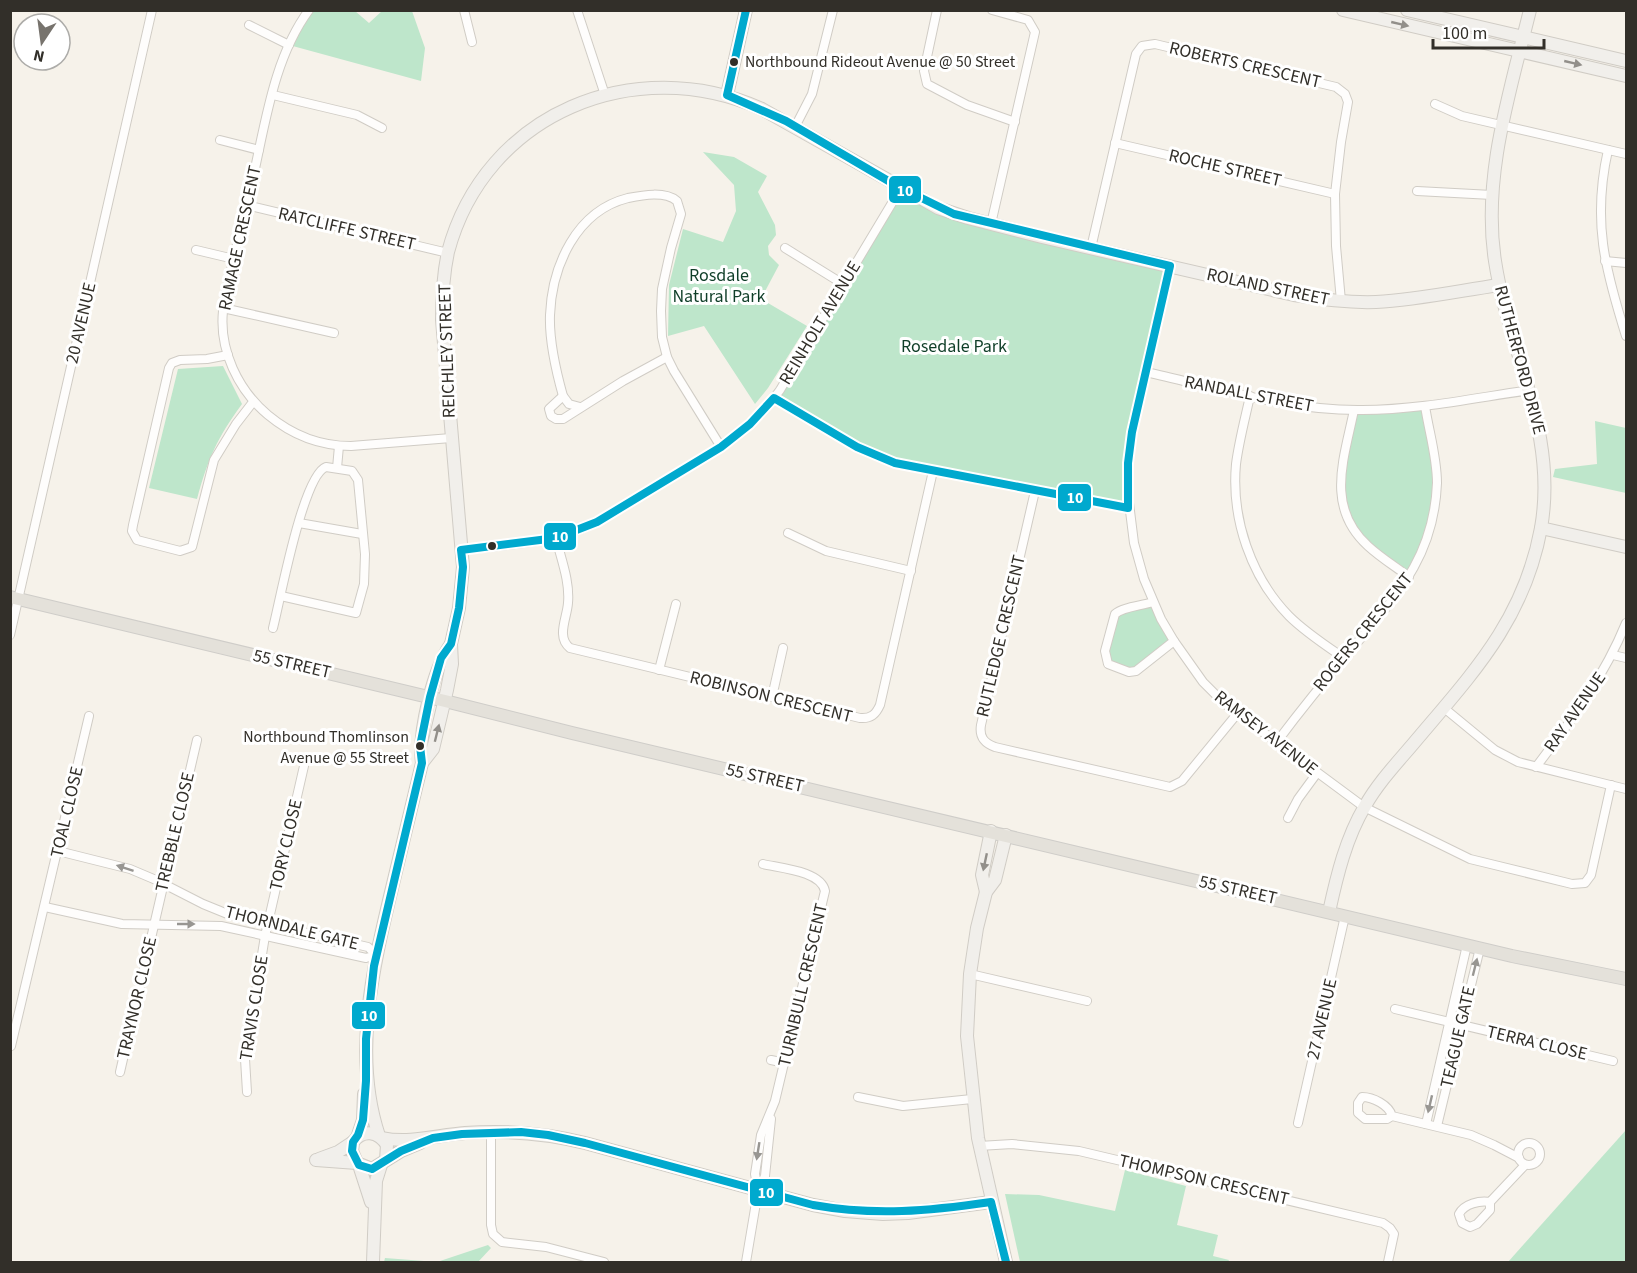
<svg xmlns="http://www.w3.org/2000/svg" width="1637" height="1273" font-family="'Source Sans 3',sans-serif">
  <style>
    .green { fill: #bee6cb }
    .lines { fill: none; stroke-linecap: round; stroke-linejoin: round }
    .street-casing { stroke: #d0ccc5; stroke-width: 10 }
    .secondary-casing { stroke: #d0ccc5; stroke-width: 14 }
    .primary-casing { stroke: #cfcdc9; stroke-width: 14 }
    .street { stroke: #fefdfc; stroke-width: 8 }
    .secondary { stroke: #f1efeb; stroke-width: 12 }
    .primary { stroke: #e4e1da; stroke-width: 12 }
    .bus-1-casing { stroke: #fff; stroke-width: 12 }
    .bus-1 { stroke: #00a9ce; stroke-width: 8 }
    .oneway { fill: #928f8a }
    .oneway2 { fill: #989692 }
    .bus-dot { fill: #322f29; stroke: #fff; stroke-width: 2 }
    .labels { text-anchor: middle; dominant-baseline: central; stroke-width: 6; stroke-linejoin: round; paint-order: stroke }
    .bus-label { font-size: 16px; fill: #322f29; stroke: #fff; text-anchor: start }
    .street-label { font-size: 18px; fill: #322f29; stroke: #fff }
    .park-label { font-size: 18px; fill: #0f3e28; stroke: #fff }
    .line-badge { stroke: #fff; stroke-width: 2 }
    .badge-label { font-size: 16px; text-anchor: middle; font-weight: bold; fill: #fff }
  </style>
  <rect width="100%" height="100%" fill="#f6f2ea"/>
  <!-- green -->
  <g class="green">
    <polygon points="309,11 355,11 369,23 382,11 412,11 425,48 421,81 289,45"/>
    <polygon points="703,152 734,157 767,176 758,192 775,225 776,235 768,246 769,255 779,265 761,299 807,326 768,388 755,404 704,326 668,336 669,285 683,229 723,242 736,211 734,185"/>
    <polygon points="901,188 923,201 1170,266 1130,445 1128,508 895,463 774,398"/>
    <path d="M223,366L242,404C217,438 208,459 197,499L149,488L178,369Z"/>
    <polygon points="1425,406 1433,446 1433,519 1409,577 1364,542 1341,497 1354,410"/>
    <polygon points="1595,421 1626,428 1626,493 1553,477 1555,469 1597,464"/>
    <polygon points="1153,602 1174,641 1136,671 1106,661 1113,617"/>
    <polygon points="1626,1130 1626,1262 1508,1262"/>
    <polygon points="1125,1170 1186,1186 1177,1225 1218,1235 1213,1256 1229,1260 1228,1262 1020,1262 1005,1194 1039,1195 1115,1211"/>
    <polygon points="488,1245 491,1248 478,1262 384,1262 385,1258 437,1262"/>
  </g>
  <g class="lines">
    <defs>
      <g id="street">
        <path d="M309,10C275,56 266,119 254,173C247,200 241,226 235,253C231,272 225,291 223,311C219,350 238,390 268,415C292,435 320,446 351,446L451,438"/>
        <polyline points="464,10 472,42"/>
        <polyline points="577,10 605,95"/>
        <polyline points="937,10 924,71 927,84 967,105 1015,122"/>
        <polyline points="249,25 289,45"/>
        <polyline points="273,95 357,115 382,128"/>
        <polyline points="1435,104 1462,116 1626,154"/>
        <polyline points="795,127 812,94 833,10"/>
        <polyline points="220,140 259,150"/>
        <polyline points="1115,143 1335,194"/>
        <path d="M1608,150C1592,221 1605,269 1626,336"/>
        <polyline points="1417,191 1492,195"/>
        <polyline points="246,205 448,253"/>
        <polyline points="991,224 1035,32 1028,20 992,10"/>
        <polyline points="785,248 843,284"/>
        <polyline points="1091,248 1136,54 1142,46 1155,44 1336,87 1345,94 1348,102 1341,142 1335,194 1336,246 1341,301"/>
        <polyline points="196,250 234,259"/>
        <polyline points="1605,261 1626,263"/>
        <polyline points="1170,266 1132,432 1128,463 1128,495 1134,543 1144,579 1161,619 1174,641 1203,682 1225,704 1364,807 1470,859 1572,884 1585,883 1591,875 1611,785"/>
        <polyline points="223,308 334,333"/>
        <polyline points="228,355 207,359 180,360 172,363 169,368 133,525 132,531 137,540 180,551 192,547 214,460 236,424 253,402"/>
        <path d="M1146,372C1217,388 1289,411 1362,410C1419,410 1474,398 1530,390"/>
        <polyline points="563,396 549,409 551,416 556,419 563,419 623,381 667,357"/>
        <path d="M1250,396C1245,419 1239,441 1236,464C1231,519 1251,577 1289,616C1305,632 1325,645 1344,658"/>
        <polyline points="774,398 857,447 895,463 1128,508"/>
        <path d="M580,407L569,404L563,396C556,371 549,341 550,315C552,266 576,211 628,198C643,195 665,191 677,201L681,214L671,248L662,289L661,311L662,337L667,357L674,371L721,447"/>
        <path d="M1354,410C1344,459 1325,507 1368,546C1381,558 1396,567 1409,577"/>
        <polyline points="337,468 339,446"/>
        <path d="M1035,491L981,725C979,737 984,743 995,747L1170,787L1182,781L1237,714"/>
        <polyline points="299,523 362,534"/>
        <polyline points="788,533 826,551 911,571"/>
        <path d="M556,538C561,559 570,581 568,603C567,618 556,637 570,648L860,718C871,719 876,714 880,705L933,471"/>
        <path d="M461,550C493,546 526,545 557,537C593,528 623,506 654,488C700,460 749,435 780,390L901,188"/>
        <path d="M1153,602C1141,606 1123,607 1115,614L1105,651L1108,664L1129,672L1136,671L1174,641"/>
        <path d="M273,628C280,601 303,475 326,467L352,471L358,480L365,554L364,584L356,613L281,596"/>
        <polyline points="10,635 152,10"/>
        <polyline points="1613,655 1626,658"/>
        <polyline points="659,670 676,604"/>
        <polyline points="772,697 783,648"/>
        <polyline points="1444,708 1495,750 1518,762 1626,789"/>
        <path d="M1276,743C1300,711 1325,680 1351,650C1396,596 1434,558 1437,483C1437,457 1429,432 1425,406"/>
        <path d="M1536,767C1571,721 1604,677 1626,623"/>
        <polyline points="1288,818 1298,799 1317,773"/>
        <polyline points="45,907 122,924 221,926 366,958 376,955 368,947 230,915 203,904 156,880 130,869 58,851"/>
        <polyline points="970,974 1087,1001"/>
        <polyline points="1395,1009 1613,1061"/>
        <polyline points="11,1046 89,716"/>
        <polyline points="771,1060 785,1063"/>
        <polyline points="120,1072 197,740"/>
        <polyline points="247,1092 245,1059 265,936 304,766"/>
        <polyline points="858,1097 903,1106 972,1099"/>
        <path d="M1392,1116L1387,1119H1365L1358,1113V1103L1362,1097C1373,1097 1389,1105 1392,1116L1471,1135L1494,1145L1519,1158"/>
        <polyline points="1298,1123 1345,916"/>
        <polyline points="1426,1124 1467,945"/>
        <polyline points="1437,1126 1480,948"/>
        <polyline points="491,1132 491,1225 493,1234 502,1242 546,1247 604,1262"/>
        <circle cx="1529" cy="1154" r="11"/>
        <polyline points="979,1146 1012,1144 1079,1151 1383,1223 1390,1228 1394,1234 1388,1262"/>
        <path d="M758,1191L755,1174L761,1135L775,1101L825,891C821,871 780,868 763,864"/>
        <path d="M1490,1202C1480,1200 1464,1204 1459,1214L1462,1223L1470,1227L1477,1224L1490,1210V1202L1525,1165"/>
        <polyline points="746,1262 758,1191 765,1176 771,1119"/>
      </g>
      <g id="secondary">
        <polyline points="1343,10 1626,76"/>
        <polyline points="1407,10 1626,61"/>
        <polyline points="727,95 746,10"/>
        <polyline points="1541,528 1626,547"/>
        <path d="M422,763L433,749L447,690L452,664L451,644L459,608L463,567L442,320C442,298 443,275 448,252C485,113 635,52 762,109L938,208L968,218L1042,237L1294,295C1321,299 1348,303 1376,302C1417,300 1458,291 1499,285"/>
        <polyline points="1006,835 995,880 986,892 977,928 970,974 967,1036 978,1138 1006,1262"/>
        <polyline points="986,892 982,875 991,831"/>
        <path d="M1329,912C1337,875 1346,838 1365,806C1378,783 1396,764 1413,744C1471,675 1524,621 1541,528C1558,432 1509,353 1495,261C1482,177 1510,92 1530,10"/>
        <polyline points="358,1135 363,1120 364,1094"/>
        <path d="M379,1136C352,1055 373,968 392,888C402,846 412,804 422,763C418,733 433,669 451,644"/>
        <path d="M382,1138C410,1144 438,1135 465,1133C506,1130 545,1133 585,1143L813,1205L845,1211L883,1214L908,1213L991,1202"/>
        <polyline points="319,1159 338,1152 353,1142"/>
        <polyline points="316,1160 357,1163"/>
        <path d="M386,1160L387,1145C378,1131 363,1129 353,1142L352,1151L357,1163L372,1169L401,1151L420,1143"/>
        <polyline points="359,1165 371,1202"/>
        <polyline points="373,1262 376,1181 381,1165"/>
      </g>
      <polyline id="primary" points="10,597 445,701 572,733 1512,956 1626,979"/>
    </defs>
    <!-- street casing -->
    <use href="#street" class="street-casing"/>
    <!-- secondary casing -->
    <use href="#secondary" class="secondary-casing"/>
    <!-- primary casing -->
    <use href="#primary" class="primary-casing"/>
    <!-- street -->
    <use href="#street" class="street"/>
    <!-- secondary -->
    <use href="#secondary" class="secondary"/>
    <!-- primary -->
    <use href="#primary" class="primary"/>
    <defs>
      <path id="bus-1" d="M746,10L727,95L786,121L897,186L954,214L1170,266L1132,432L1128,463V508L895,463L857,447L774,398L750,424L721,447L597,522L556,538L461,550L463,567L459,608L451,644L441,658L430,697L420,746L422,763L374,966L366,1039V1081L363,1120L358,1135L353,1142L352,1151L359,1165L372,1169L401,1151L433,1138L462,1134L521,1132L548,1135L585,1143L813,1205C875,1216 929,1211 991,1202L1006,1262"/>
    </defs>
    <!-- bus-1 casing -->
    <use href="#bus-1" class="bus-1-casing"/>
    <!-- bus-1 -->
    <use href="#bus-1" class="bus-1"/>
  </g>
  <!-- one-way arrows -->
  <defs><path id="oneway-solid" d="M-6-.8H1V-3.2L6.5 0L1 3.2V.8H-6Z" transform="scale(1.5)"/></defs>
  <g class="oneway">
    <use href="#oneway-solid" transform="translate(1400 24) rotate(13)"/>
    <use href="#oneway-solid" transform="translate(1573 63) rotate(13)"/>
    <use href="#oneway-solid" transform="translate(437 733) rotate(-76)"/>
    <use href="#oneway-solid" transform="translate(985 862) rotate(102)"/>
  </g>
  <g class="oneway2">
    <use href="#oneway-solid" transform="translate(125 868) rotate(-162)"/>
    <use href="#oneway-solid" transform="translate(186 924)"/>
    <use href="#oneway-solid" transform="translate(1475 967) rotate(-76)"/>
    <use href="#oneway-solid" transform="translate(1430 1104) rotate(103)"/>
    <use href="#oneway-solid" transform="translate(758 1151) rotate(99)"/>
  </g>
  <!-- markers -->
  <g class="bus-dot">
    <circle cx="734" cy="62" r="5"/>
    <circle cx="492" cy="546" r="5"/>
    <circle cx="420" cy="746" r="5"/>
  </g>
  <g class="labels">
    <!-- bus labels -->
    <g class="bus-label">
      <text x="745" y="62">Northbound Rideout Avenue @ 50 Street</text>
      <text x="409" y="737" text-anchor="end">Northbound Thomlinson<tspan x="409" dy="21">Avenue @ 55 Street</tspan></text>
    </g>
    <!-- street labels -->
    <g class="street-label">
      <text transform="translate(1245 65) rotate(13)">ROBERTS CRESCENT</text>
      <text transform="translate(1225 168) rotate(13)">ROCHE STREET</text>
      <text transform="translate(347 229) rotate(13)">RATCLIFFE STREET</text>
      <text transform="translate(240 238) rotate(-78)">RAMAGE CRESCENT</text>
      <text transform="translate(1268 287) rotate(12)">ROLAND STREET</text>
      <text transform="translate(81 323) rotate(-77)">20 AVENUE</text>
      <text transform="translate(820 323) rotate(-59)">REINHOLT AVENUE</text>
      <text transform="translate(447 351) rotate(-92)">REICHLEY STREET</text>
      <text transform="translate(1520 360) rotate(75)">RUTHERFORD DRIVE</text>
      <text transform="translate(1249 394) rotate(11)">RANDALL STREET</text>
      <text transform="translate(1363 632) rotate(-51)">ROGERS CRESCENT</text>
      <text transform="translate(1001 636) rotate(-77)">RUTLEDGE CRESCENT</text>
      <text transform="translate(292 664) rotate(13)">55 STREET</text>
      <text transform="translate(771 697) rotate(14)">ROBINSON CRESCENT</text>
      <text transform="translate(1575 712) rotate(-55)">RAY AVENUE</text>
      <text transform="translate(1266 733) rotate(38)">RAMSEY AVENUE</text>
      <text transform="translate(765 778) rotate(13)">55 STREET</text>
      <text transform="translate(67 812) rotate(-77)">TOAL CLOSE</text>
      <text transform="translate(175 832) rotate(-77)">TREBBLE CLOSE</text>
      <text transform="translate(286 845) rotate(-77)">TORY CLOSE</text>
      <text transform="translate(1238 890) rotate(13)">55 STREET</text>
      <text transform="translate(292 928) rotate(14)">THORNDALE GATE</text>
      <text transform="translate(803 985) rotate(-77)">TURNBULL CRESCENT</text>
      <text transform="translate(137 998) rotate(-77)">TRAYNOR CLOSE</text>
      <text transform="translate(254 1008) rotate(-81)">TRAVIS CLOSE</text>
      <text transform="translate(1322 1019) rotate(-77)">27 AVENUE</text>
      <text transform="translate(1458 1037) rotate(-77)">TEAGUE GATE</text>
      <text transform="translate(1537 1043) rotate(13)">TERRA CLOSE</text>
      <text transform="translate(1204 1180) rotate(13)">THOMPSON CRESCENT</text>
    </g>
    <!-- park labels -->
    <g class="park-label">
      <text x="719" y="275">Rosdale<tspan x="719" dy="21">Natural Park</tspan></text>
      <text x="954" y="346">Rosedale Park</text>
    </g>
  </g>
  <g class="line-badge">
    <rect x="888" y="175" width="34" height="29" rx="6" fill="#00a9ce"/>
    <rect x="1057" y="483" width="35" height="29" rx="6" fill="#00a9ce"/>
    <rect x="543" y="522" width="34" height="29" rx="6" fill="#00a9ce"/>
    <rect x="351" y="1001" width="35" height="29" rx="6" fill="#00a9ce"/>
    <rect x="749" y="1178" width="35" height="29" rx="6" fill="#00a9ce"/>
  </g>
  <g class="badge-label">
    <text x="905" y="196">10</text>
    <text x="1075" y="503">10</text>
    <text x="560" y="542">10</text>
    <text x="369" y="1021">10</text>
    <text x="766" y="1198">10</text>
  </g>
  <!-- border -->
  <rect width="1637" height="1273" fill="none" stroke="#322f29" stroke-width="24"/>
  <!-- north arrow -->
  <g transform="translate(42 42) rotate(193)"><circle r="28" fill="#ffffff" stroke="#adaca9" stroke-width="1.5"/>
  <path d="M0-4.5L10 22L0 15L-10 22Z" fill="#77736d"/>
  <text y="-9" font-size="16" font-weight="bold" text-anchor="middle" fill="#322f29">N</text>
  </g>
  <!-- scale -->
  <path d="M1433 39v9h111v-9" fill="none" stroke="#322f29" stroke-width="3"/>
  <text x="1442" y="39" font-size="18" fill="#322f29" stroke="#ffffff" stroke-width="4.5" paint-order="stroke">100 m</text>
</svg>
